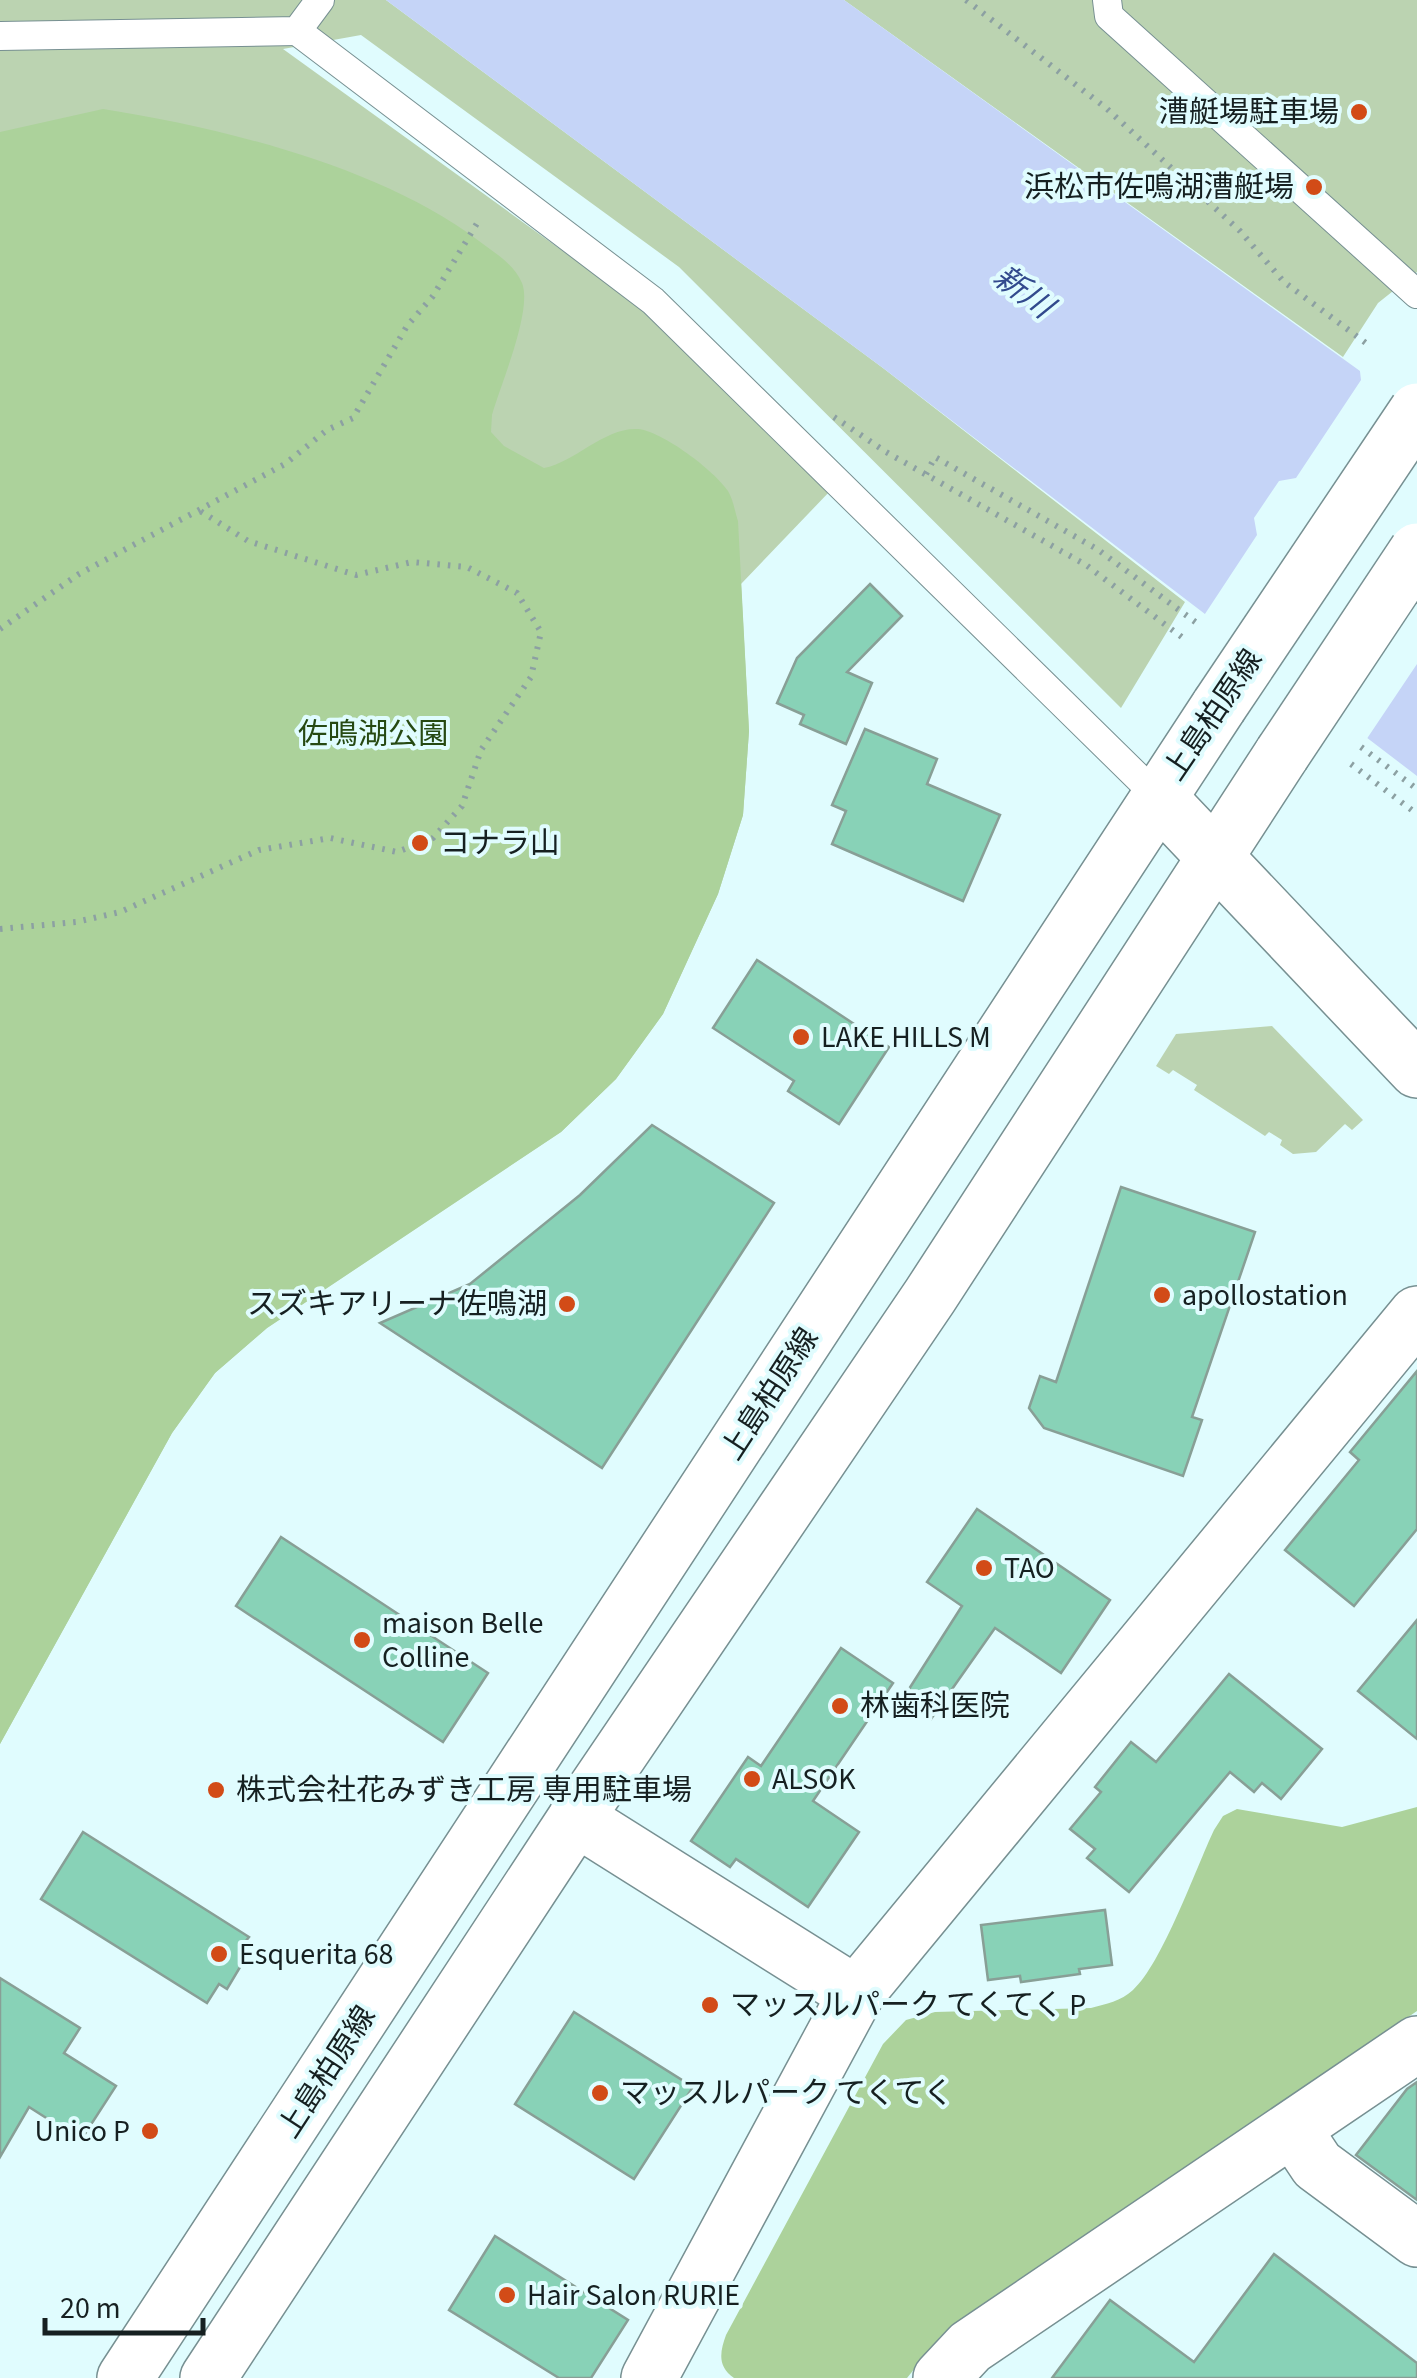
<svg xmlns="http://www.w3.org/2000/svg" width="1417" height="2378" font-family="'Source Sans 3','Noto Sans JP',sans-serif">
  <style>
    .green { fill: #bbd3b1 }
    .forest { fill: #acd29b }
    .water { fill: #c5d4f7 }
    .pier { fill: #e0fcfe }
    .building { fill: #88d2b7; stroke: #889f96; stroke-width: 2.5 }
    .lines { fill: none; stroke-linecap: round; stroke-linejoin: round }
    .service-casing { stroke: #779092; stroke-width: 30 }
    .minor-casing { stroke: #779092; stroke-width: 58 }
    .tertiary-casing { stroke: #779092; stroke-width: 58 }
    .path { stroke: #8ca0a2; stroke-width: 6; stroke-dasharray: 2.5 8; stroke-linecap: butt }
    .service { stroke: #fff; stroke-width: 28 }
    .minor { stroke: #fff; stroke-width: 55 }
    .tertiary { stroke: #fff; stroke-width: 55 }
    .tertiary-bridge-casing { stroke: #779092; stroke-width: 58; stroke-linecap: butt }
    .tertiary-bridge { stroke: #fff; stroke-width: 55 }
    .poi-dot { fill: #d24b17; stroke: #e0fcfe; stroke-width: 4 }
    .labels { text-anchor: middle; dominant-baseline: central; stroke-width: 8; stroke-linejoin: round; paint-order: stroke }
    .poi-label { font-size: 30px; fill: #162021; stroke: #e0fcfe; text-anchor: start }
    .street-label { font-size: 30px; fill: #162021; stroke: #e0fcfe }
    .park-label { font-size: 30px; fill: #264912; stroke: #e0fcfe }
    .water-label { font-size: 32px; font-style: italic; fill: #324a8d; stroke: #e0fcfe }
  </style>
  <rect width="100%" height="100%" fill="#e0fcfe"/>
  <!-- green -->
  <g class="green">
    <polygon points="0,0 386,0 883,368 1185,602 1121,708 679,267 361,35 283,49 664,324 831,490 741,584 749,731 743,815 718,894 663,1014 616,1079 561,1132 267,1328 215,1373 172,1433 0,1744"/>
    <polygon points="844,0 1417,0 1417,272 1378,303 1343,357"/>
    <polygon points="1272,1026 1363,1120 1352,1130 1345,1124 1316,1152 1293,1154 1280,1145 1282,1140 1269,1132 1265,1136 1194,1090 1197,1085 1173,1070 1169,1074 1156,1066 1176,1034"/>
  </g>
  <!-- forest -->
  <g class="forest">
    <path d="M103,109C224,128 381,167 479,241C495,253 514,264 522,283C533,310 500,386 492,415L491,432L504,446L544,468C575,462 605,427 638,429C662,431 715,471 728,491C733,499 735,512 738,521L749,731L743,815L718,894L663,1014L616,1079L561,1132L267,1328L215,1373L172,1433L0,1744V132Z"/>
    <path d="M1417,1807V2011L965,2318L940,2337L907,2378H734C717,2366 720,2352 726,2335L883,2044L906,2020L935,2012L1091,2008C1106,2004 1121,2001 1133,1990C1162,1964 1196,1868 1214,1830L1223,1816L1237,1809L1342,1827Z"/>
  </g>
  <!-- water -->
  <polygon class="water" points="386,0 844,0 1417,412 1417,776 883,368"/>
  <!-- pier -->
  <polygon class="pier" points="1359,363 1417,406 1417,664 1364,743 1201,620 1257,535 1254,518 1279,481 1296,478 1361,380"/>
  <!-- building -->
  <g class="building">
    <polygon points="870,584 902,616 847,672 872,683 846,744 800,724 804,715 777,703 797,658"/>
    <polygon points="865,729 937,759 927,784 1000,815 963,901 832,844 846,811 832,805"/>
    <polygon points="757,960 889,1047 839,1124 788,1091 794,1081 713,1028"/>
    <polygon points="652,1125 774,1203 602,1468 380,1323 470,1284 580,1195"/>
    <polygon points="1121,1187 1255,1232 1192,1417 1202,1420 1183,1476 1044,1428 1029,1408 1040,1376 1056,1382"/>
    <polygon points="1417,1371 1417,1529 1354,1606 1285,1550 1359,1460 1350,1452"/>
    <polygon points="977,1509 1110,1600 1061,1673 995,1628 931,1719 902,1700 962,1606 927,1582"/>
    <polygon points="281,1537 488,1673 443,1742 236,1606"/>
    <polygon points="1417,1620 1417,1739 1358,1691"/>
    <polygon points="841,1648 893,1683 813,1801 859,1832 808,1907 736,1859 730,1867 691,1841 748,1757 761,1766"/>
    <polygon points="1229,1674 1322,1749 1281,1799 1262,1783 1254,1792 1230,1772 1129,1892 1087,1858 1095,1849 1070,1829 1101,1792 1095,1787 1131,1742 1156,1762"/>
    <polygon points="83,1832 249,1937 245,1942 252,1947 227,1989 219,1984 207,2003 41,1899"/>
    <polygon points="1105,1910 1112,1965 1079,1969 1080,1974 1021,1982 1020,1976 988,1980 981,1925"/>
    <polygon points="0,1978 80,2028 64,2053 116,2086 81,2140 29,2107 0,2157"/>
    <polygon points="574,2012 693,2087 634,2179 515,2104"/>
    <polygon points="1417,2082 1417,2200 1356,2155 1407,2089"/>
    <polygon points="495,2236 628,2320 591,2378 559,2378 449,2310"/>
    <polygon points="1274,2254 1417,2363 1417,2378 1052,2378 1110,2300 1194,2362"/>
  </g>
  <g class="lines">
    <defs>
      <g id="service">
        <polyline points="1107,0 1109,16 1417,294"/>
        <polyline points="297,31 653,301 1158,797"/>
        <polyline points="0,36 297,31 320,0"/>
      </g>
      <g id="minor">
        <polyline points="576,1818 856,1994"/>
        <polyline points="1293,2129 1317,2165 1417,2239"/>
        <polyline points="649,2378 856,1994 1417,1314"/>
        <polyline points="941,2378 970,2347 1417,2044"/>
      </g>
      <g id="tertiary">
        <polyline points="1158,797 1417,1070"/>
        <polyline points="125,2378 1219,706"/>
        <polyline points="208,2378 576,1818 930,1296 1282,754"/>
      </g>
    </defs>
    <!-- service casing -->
    <use href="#service" class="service-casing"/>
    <!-- minor casing -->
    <use href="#minor" class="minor-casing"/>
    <!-- tertiary casing -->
    <use href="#tertiary" class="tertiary-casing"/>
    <!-- path -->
    <g class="path">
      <polyline points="966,0 1106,108 1240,231 1284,282 1370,346"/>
      <polyline points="834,417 886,452 1086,565 1187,641"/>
      <polyline points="926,474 935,457 1097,549 1198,624"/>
      <polyline points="0,629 79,574 285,464 327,430 353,418 407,326 433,296 479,220"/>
      <polyline points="1361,747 1417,789"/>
      <polyline points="1351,764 1417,814"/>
      <polyline points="0,929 76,922 120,912 259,850 330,838 397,852 433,838 462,806 481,750 531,677 541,632 517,593 467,567 412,562 356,575 248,541 197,509"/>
    </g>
    <!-- service -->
    <use href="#service" class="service"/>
    <!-- minor -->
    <use href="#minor" class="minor"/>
    <!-- tertiary -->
    <use href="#tertiary" class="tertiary"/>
    <defs>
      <g id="tertiary-bridge">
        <polyline points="1219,706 1417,411"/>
        <polyline points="1282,754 1417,551"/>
      </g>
    </defs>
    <!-- tertiary-bridge casing -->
    <use href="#tertiary-bridge" class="tertiary-bridge-casing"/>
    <!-- tertiary-bridge -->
    <use href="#tertiary-bridge" class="tertiary-bridge"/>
  </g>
  <!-- markers -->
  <g class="poi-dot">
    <circle cx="1359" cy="112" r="10"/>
    <circle cx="1314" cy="187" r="10"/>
    <circle cx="420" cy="843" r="10"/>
    <circle cx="801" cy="1037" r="10"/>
    <circle cx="1162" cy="1295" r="10"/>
    <circle cx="567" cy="1304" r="10"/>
    <circle cx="984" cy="1568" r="10"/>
    <circle cx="362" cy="1640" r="10"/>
    <circle cx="840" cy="1706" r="10"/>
    <circle cx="752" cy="1779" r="10"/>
    <circle cx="216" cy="1790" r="10"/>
    <circle cx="219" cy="1954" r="10"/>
    <circle cx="710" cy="2005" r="10"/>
    <circle cx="600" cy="2093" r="10"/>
    <circle cx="150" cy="2131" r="10"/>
    <circle cx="507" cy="2295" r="10"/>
  </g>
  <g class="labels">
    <!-- poi labels -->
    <g class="poi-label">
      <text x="1339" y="112" text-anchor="end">漕艇場駐車場</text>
      <text x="1294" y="187" text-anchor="end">浜松市佐鳴湖漕艇場</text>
      <text x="440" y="843">コナラ山</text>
      <text x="821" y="1037">LAKE HILLS M</text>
      <text x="1182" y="1295">apollostation</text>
      <text x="547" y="1304" text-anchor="end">スズキアリーナ佐鳴湖</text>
      <text x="1004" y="1568">TAO</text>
      <text x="382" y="1623">maison Belle<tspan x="382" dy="34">Colline</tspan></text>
      <text x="860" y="1706">林歯科医院</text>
      <text x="772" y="1779">ALSOK</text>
      <text x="236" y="1790">株式会社花みずき工房 専用駐車場</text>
      <text x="239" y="1954">Esquerita 68</text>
      <text x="730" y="2005">マッスルパーク てくてく P</text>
      <text x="620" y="2093">マッスルパーク てくてく</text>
      <text x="130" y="2131" text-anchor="end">Unico P</text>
      <text x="527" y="2295">Hair Salon RURIE</text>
    </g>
    <!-- street labels -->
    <g class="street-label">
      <text transform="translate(1213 715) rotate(-56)">上島柏原線</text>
      <text transform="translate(770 1394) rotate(-57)">上島柏原線</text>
      <text transform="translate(327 2072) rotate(-57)">上島柏原線</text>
    </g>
    <!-- park labels -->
    <g class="park-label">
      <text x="373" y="734">佐鳴湖公園</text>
    </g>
    <!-- water labels -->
    <g class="water-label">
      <text transform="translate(1023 292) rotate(37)">新川</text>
    </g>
  </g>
  <!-- scale -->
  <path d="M45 2318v15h158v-15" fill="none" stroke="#162021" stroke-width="5"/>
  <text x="60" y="2318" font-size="30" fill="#162021" stroke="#e0fcfe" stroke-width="8" paint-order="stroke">20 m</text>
</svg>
